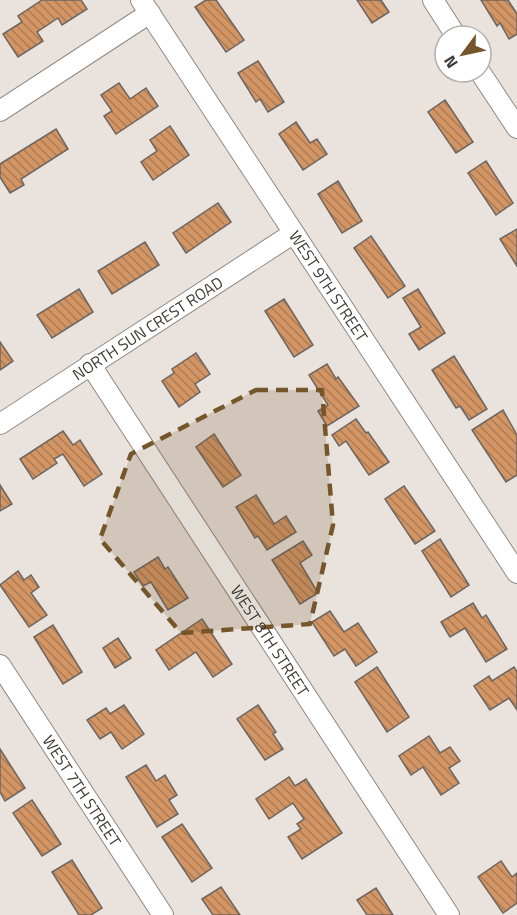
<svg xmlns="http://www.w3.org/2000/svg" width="517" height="915" font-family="'Titillium Web',sans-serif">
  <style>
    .building { fill: url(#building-back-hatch); stroke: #6c6560; stroke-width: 1.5 }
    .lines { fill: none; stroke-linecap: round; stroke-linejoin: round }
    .street-casing { stroke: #908983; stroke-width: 22 }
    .street { stroke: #fff; stroke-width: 20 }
    .marked { fill: #75562b; fill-opacity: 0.2; stroke: #75562b; stroke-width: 4.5; stroke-dasharray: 12 8; stroke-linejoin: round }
    .labels { text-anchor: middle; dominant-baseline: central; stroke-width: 6; stroke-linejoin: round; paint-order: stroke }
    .street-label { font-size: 16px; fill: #3d3a38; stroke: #fff }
  </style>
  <defs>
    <pattern id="building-back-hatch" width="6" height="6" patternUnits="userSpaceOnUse" patternTransform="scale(1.5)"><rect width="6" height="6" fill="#d49565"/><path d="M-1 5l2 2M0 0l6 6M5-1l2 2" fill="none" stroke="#ad7b54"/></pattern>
  </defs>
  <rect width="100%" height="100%" fill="#eae2dc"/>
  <!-- building -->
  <g class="building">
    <polygon points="42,0 81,0 87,9 62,25 58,18 37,32 43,41 18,57 3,34 22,22 18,16"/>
    <polygon points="206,0 216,0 244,40 226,52 195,7"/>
    <polygon points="357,0 381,0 389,12 372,23"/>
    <polygon points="481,0 508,0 517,14 517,34 509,39 500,23 497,26"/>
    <polygon points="258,61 284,102 268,112 260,99 256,102 238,73"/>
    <polygon points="119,83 130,99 146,88 158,106 116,134 104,116 112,111 101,95"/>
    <polygon points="445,100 473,142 456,153 428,112"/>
    <polygon points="296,122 310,143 317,139 327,154 303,170 279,134"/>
    <polygon points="170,126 189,155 153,180 141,162 157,151 150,140"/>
    <polygon points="56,129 68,149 21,179 24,185 10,193 0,177 0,164"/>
    <polygon points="486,161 513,203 496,215 468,173"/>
    <polygon points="338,181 362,221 342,233 318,194"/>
    <polygon points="218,203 231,222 186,253 173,233"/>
    <polygon points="517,229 517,266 500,239"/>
    <polygon points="371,236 405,286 388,298 354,248"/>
    <polygon points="145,242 159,265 112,294 98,271"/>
    <polygon points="79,289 93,312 52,338 37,315"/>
    <polygon points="418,289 445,333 419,350 409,334 421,327 403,298"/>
    <polygon points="284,299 313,345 294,357 265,311"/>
    <polygon points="0,342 13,361 0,370"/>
    <polygon points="196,353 210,374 195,384 200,392 179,407 162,381 174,373 172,369"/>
    <polygon points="454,356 487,409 469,420 460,406 456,408 432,370"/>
    <polygon points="327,364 336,379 338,377 359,406 327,426 318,411 328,405 309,375"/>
    <polygon points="503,410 517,435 517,475 506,482 472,430"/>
    <polygon points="356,419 366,433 368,432 389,462 369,475 346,441 339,446 332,435"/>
    <polygon points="63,431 73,445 80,440 102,474 84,486 63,454 54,459 57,463 33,479 20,459"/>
    <polygon points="214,434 241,475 223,487 196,447"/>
    <polygon points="0,485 12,504 0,511"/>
    <polygon points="404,486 435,531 415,544 385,499"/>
    <polygon points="256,495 274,524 286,516 296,532 267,550 258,536 255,538 236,507"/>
    <polygon points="440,539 469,585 451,597 422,551"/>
    <polygon points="303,541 312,555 300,563 318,593 300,604 272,560"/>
    <polygon points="158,557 165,569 168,567 188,598 168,610 151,582 143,586 134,572"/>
    <polygon points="18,571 24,580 31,575 39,587 31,593 47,615 29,627 0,585"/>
    <polygon points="473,603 482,618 486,615 507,649 486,662 465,628 450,637 441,622"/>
    <polygon points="330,611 344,632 358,623 377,652 356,666 345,649 334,656 312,622"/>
    <polygon points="202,619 232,664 213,677 196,652 169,670 156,650"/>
    <polygon points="53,625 82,672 63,684 34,637"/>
    <polygon points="118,638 131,658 115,668 103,648"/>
    <polygon points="377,667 409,717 387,732 355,682"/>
    <polygon points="514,667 517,672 517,710 509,698 490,710 474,686 489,676 492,681"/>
    <polygon points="124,705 144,734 122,749 111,732 100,739 87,720 106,708 110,714"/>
    <polygon points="258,705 276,732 273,734 283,749 265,760 237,719"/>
    <polygon points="429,736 440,753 450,747 460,761 449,768 459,783 441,795 423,767 411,775 399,756"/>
    <polygon points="0,749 25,788 5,801 0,792"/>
    <polygon points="146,765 156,781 165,775 177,795 169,800 178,814 157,827 126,777"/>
    <polygon points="289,777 295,786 306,779 342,833 302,859 288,837 301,829 297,824 304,819 293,803 269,819 256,799"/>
    <polygon points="32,800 61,844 42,856 13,813"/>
    <polygon points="182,824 212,868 192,882 162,837"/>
    <polygon points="72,860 102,908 91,915 79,915 52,872"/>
    <polygon points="501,861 512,877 517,873 517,903 503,913 478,877"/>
    <polygon points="221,887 240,915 213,915 202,899"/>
    <polygon points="376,888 393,915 367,915 357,900"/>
  </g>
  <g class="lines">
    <defs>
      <g id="street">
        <path id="s1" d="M141,0L517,573"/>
        <polyline points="433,0 456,36"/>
        <polyline points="480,72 517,128"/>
        <polyline points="0,111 150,13"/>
        <path id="s2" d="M90,364L449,915"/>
        <path id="s3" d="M0,424L294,233"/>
        <path id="s4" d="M0,665L163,915"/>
      </g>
    </defs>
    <!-- street casing -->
    <use href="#street" class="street-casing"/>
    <!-- street -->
    <use href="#street" class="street"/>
  </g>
  <!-- marked area -->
  <path class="marked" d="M256,390H322L333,525L310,624L181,633L100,539L131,454Z"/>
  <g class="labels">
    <!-- street labels -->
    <g class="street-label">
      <text stroke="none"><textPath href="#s1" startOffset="342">WEST 9TH STREET</textPath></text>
      <text stroke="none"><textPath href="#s3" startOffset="176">NORTH SUN CREST ROAD</textPath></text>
      <text stroke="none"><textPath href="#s2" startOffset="330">WEST 8TH STREET</textPath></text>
      <text stroke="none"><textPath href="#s4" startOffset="150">WEST 7TH STREET</textPath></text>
    </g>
  </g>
  <!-- north arrow -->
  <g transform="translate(463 54) rotate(237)"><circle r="28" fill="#ffffff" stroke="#b1b0af" stroke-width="1.5"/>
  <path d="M0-4.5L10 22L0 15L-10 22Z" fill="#75562b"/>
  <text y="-9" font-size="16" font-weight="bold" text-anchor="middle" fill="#3d3a38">N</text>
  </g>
</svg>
